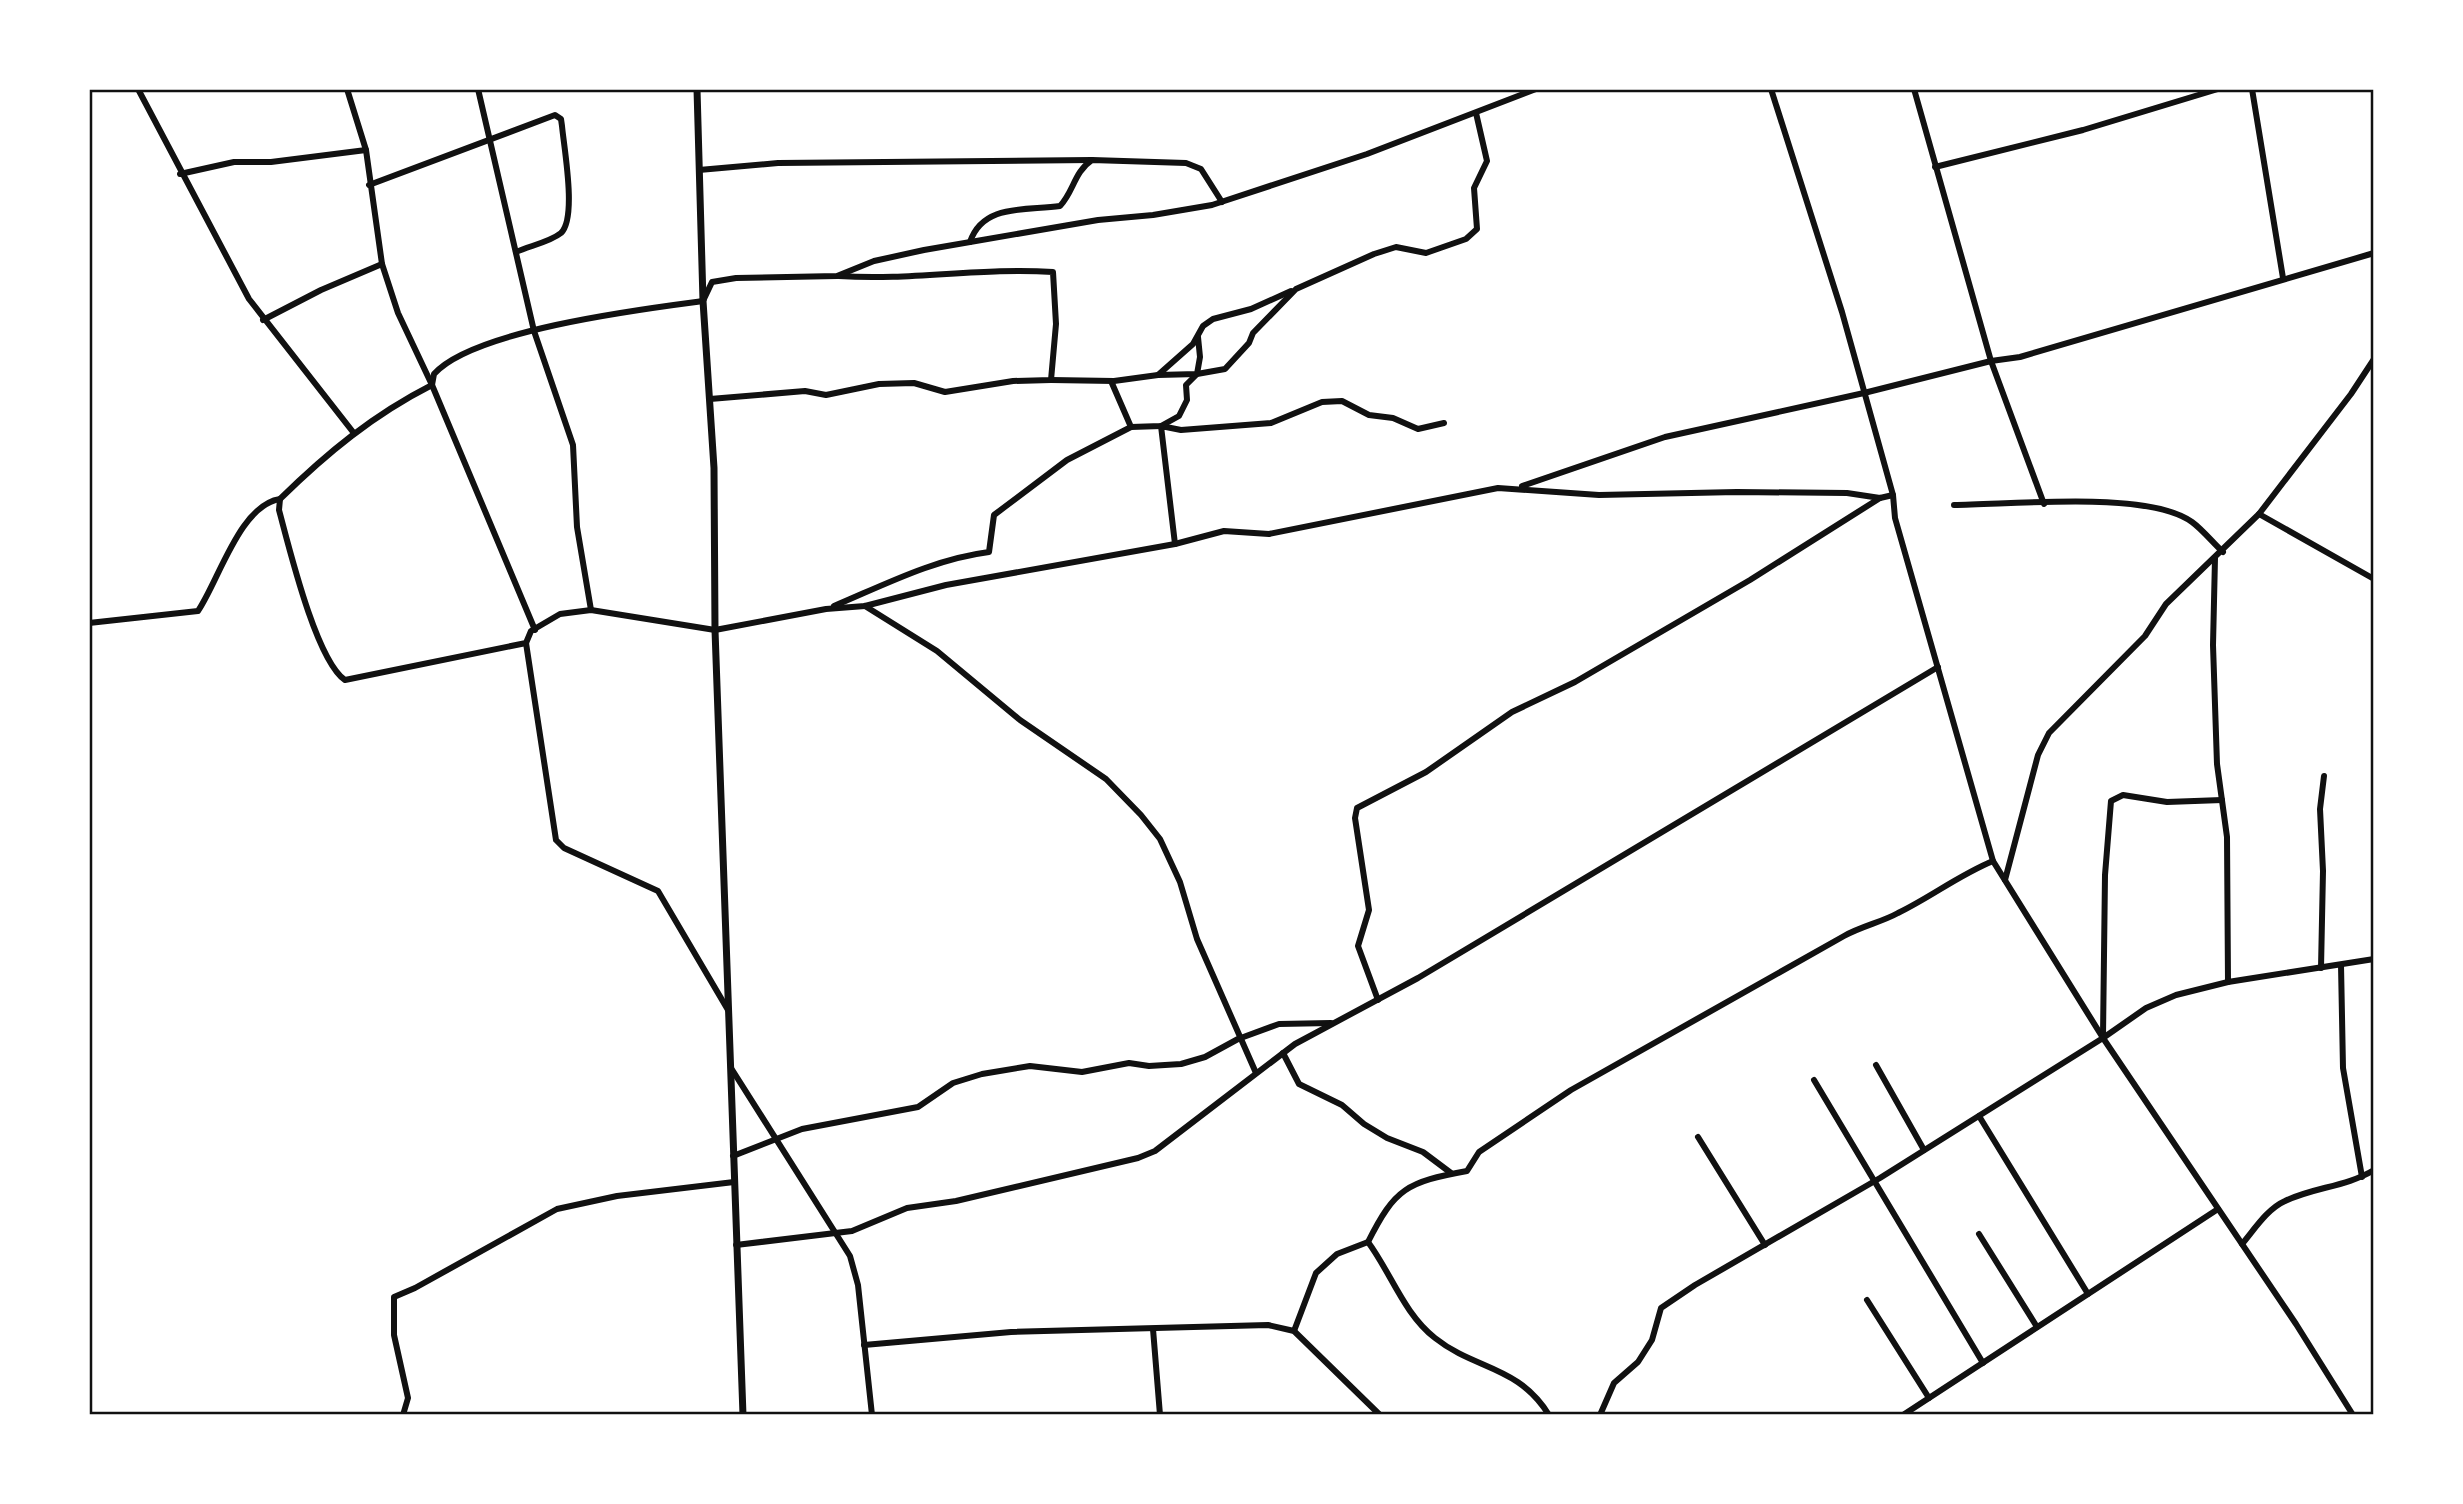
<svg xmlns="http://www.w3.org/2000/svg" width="2463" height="1504" font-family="Lato,sans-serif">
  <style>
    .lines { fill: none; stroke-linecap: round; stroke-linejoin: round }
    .minor { stroke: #111; stroke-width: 6 }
    .tertiary { stroke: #111; stroke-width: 7 }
    .neatline { fill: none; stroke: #111; stroke-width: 2.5 }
  </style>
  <rect width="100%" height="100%" fill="#fff"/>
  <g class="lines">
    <!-- minor -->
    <g class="minor">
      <polyline points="138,89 249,299 353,432"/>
      <polyline points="347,89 366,150 382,264 398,313 432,385 535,630"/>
      <polyline points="478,89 534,331 573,445 577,527 591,610"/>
      <polyline points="1771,89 1842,312 1893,495 1895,518 1993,861 2103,1038 2296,1324 2353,1415"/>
      <polyline points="1914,89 1991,361 2044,504"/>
      <polyline points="2252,89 2283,278"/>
      <polyline points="1935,167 2083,130 2218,89"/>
      <polyline points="699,170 778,163 1092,160"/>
      <polyline points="180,174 234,162 271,162 366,150"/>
      <path d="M369,185L555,115L561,119L562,126C564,148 577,218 561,233C550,242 529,246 516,252"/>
      <path d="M970,242C983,203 1027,211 1060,206C1074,191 1074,172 1092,160L1186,163L1201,169L1222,202"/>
      <polyline points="263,320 321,290 382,264"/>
      <polyline points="1158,375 1197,374 1200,357 1198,337"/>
      <polyline points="1051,380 1114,381 1158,375 1193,344 1203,326 1213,319 1251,309 1291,291"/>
      <polyline points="1111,381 1131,427"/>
      <path d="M710,399L805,391L826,395L879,384L914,383L945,392L1013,381L1051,380L1056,324L1053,272C982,267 911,281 839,276"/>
      <polyline points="1522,486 1665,437 1864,393 1991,361 2020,357 2374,253"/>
      <path d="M280,499L279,510C289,547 316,660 345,680L526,643L531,631L560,614L591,610L715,630L826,609L865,606L946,585L1175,544L1224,531L1269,534L1498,488L1599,495L1737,492L1847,493L1880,498L1893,495"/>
      <path d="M1954,505C2010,505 2148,490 2192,522C2203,530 2213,543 2223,552"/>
      <polyline points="2259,514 2374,579"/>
      <polyline points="1175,544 1161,426 1181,430 1271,423 1322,402 1342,401 1369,415 1393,418 1418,429 1444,423"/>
      <polyline points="2215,558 2213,645 2217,764 2227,837 2228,982"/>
      <path d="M834,606C884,585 934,559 989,552L994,515L1067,460L1131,427L1161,426L1179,416L1187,400L1186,385L1197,374L1225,369L1249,343L1253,333L1296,289L1374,254L1396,247L1426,253L1466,239L1477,229L1474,188L1487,161L1476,113"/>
      <polyline points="865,606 937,651 1020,720 1106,779 1141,815 1160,839 1180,882 1197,939 1256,1073"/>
      <path d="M89,623L198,611C219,580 240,505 280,499C327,453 373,415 432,385L434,374C473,330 642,309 703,301L712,282L736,278L837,276L874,261L924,250L1098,220L1153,215L1212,205L1367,154L1536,89"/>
      <polyline points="526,643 556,840 564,848 658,891 728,1010"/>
      <polyline points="2005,880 2038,755 2049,733 2145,636 2166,604 2259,514 2351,394 2374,359"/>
      <polyline points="2341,965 2343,1068 2362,1177"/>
      <polyline points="2321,968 2323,871 2320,809 2324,776"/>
      <polyline points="1378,1000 1358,946 1369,910 1355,818 1357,808 1426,772 1512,712 1575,682 1750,580 1880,498"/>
      <polyline points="2103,1036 2105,875 2111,801 2123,795 2167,802 2222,800"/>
      <polyline points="1283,1053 1299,1084 1342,1105 1364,1124 1387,1138 1423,1152 1451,1173"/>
      <polyline points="1876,1065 1924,1150"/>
      <polyline points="731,1068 850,1256 858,1285 872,1415"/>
      <polyline points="1814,1080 1983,1363"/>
      <polyline points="1979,1116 2088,1294"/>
      <polyline points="1698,1137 1765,1245"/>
      <polyline points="733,1156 802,1129 918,1107 953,1083 982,1074 1030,1066 1082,1072 1129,1063 1149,1066 1181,1064 1205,1057 1238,1039 1279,1024 1331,1023"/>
      <polyline points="1979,1234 2037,1327"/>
      <path d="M1368,1242C1391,1273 1404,1314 1435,1338C1475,1370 1518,1365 1549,1415"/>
      <path d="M2242,1244C2254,1230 2267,1209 2285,1201C2314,1187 2346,1187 2374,1170"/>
      <polyline points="736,1245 852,1231 907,1208 956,1201 1138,1158 1155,1151 1295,1044 1418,978 1938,667"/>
      <polyline points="1867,1300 1929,1398"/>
      <polyline points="1153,1329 1160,1415"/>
      <path d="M1294,1331L1316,1273L1337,1254L1368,1242C1395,1188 1407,1182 1467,1171L1479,1152L1571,1090L1844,936C1862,926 1882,922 1898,913C1931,897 1959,875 1993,861"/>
      <polyline points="864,1345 1011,1332 1268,1325 1294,1331 1380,1415"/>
      <polyline points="403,1415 408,1398 394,1335 394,1297 415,1288 557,1209 617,1196 734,1182"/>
      <polyline points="1600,1415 1614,1383 1638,1362 1652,1340 1661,1308 1695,1285 1880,1178 2103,1038 2146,1008 2176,995 2228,982 2374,959"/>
      <polyline points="1903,1415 2218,1209"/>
    </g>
    <!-- tertiary -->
    <polyline class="tertiary" points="697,89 703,301 714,468 715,630 743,1415"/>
  </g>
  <!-- border -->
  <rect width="2463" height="1504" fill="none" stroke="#ffffff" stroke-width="182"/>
  <rect x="91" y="91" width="2281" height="1322" class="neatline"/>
</svg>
